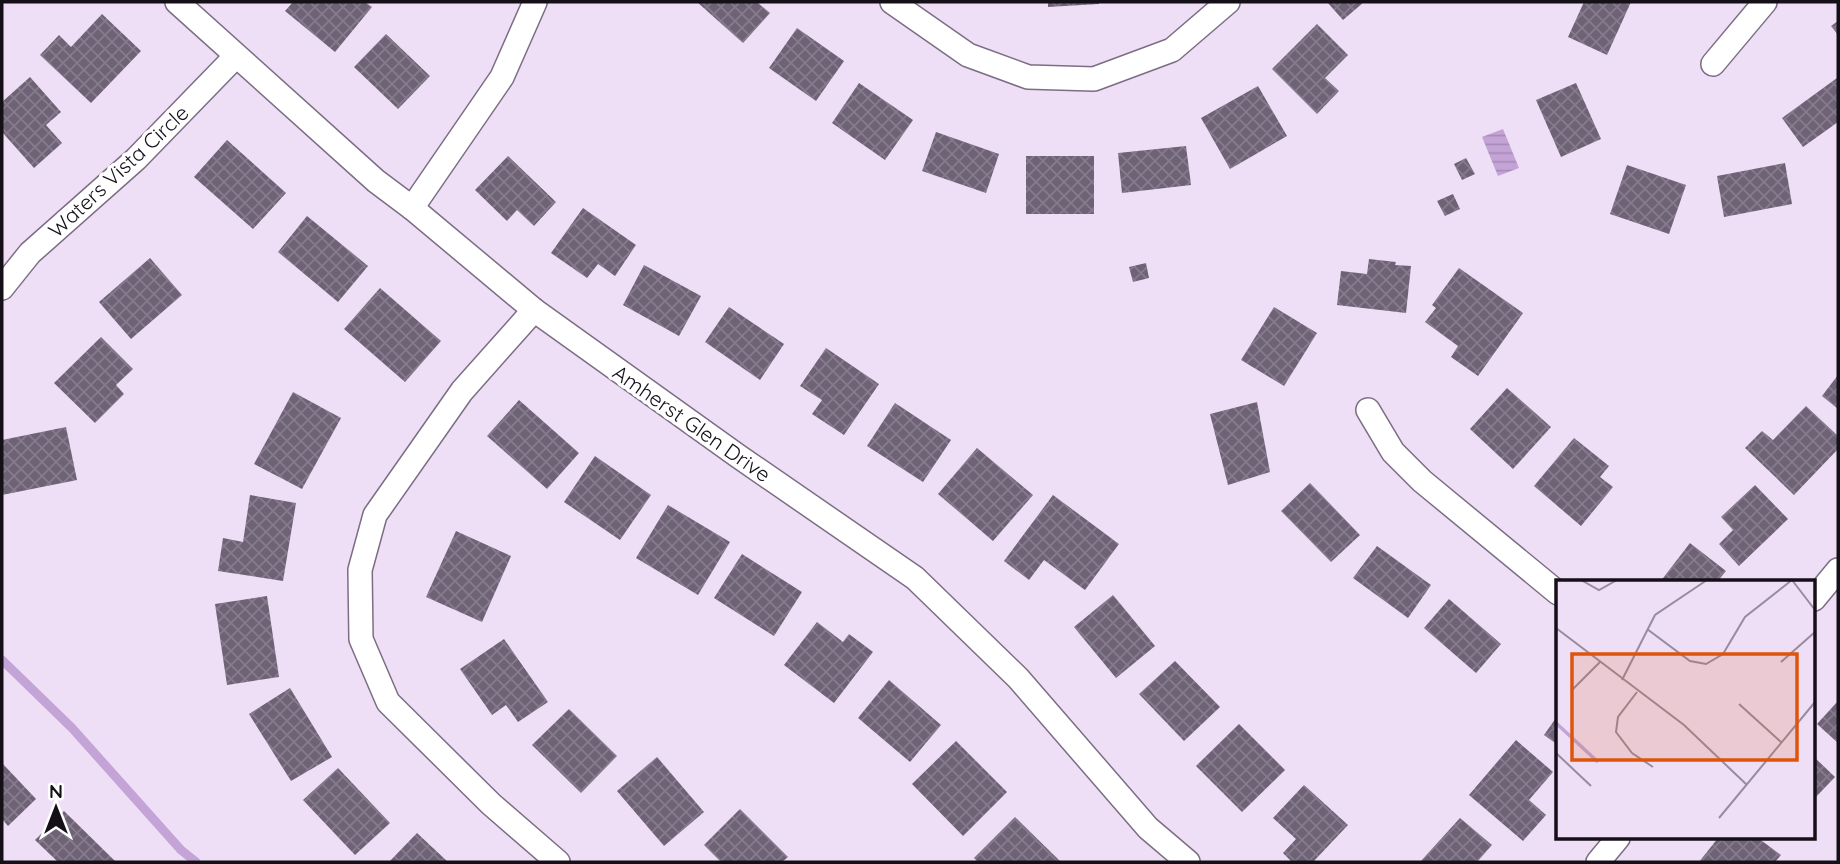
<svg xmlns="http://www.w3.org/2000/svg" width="1840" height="864" font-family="Quicksand,sans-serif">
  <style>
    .water { fill: url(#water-rules) }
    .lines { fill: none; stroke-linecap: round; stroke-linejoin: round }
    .stream { stroke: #c4a4d6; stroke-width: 9 }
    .building { fill: url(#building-cross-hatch) }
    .street-casing { stroke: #7b6e83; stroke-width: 26 }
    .street { stroke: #fff; stroke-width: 23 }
    .labels { text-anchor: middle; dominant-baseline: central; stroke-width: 7; stroke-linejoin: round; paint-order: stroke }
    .street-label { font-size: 21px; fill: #151018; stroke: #fff }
    .inset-river { fill: none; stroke: #c4a4d6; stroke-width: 3.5 }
    .inset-road { fill: none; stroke: #978c9d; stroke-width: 2 }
    .view { fill: #dd550d; fill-opacity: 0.15; stroke: #dd550d; stroke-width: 3.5 }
    .inset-edge { fill: none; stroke: #151018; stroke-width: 3.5 }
  </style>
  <defs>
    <pattern id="water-rules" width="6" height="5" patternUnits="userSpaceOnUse" patternTransform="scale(1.75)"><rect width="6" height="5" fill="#c4a4d6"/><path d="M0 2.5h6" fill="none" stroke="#a88cb7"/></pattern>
    <pattern id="building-cross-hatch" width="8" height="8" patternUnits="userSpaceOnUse" patternTransform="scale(1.75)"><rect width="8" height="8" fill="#6f6277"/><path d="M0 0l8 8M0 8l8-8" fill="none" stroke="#857c8b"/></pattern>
  </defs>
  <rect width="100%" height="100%" fill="#eedff6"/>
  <!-- water -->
  <polygon class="water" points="1503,129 1519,168 1498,176 1482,137"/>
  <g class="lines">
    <!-- stream -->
    <polyline class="stream" points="2,660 72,728 181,850 196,862"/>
  </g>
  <!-- building -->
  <g class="building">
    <polygon points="293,2 365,2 372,7 335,52 285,11"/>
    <polygon points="697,2 757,2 770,13 743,43"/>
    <polygon points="1048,2 1099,2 1099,4 1048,7"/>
    <polygon points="1327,2 1364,2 1343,20"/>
    <polygon points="1584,2 1631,2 1607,55 1568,37"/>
    <polygon points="102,14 141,51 91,103 40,55 59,35 71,47"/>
    <polygon points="1838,21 1838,35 1831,26"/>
    <polygon points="1317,24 1348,55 1325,78 1339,91 1317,114 1272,69"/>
    <polygon points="797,28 844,61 816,101 769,68"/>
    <polygon points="386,34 430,76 398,109 354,67"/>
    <polygon points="30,77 61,112 46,125 62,143 34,168 2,132 2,102"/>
    <polygon points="1837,78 1838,122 1803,147 1782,118"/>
    <polygon points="859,83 913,120 885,160 832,123"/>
    <polygon points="1576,83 1601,139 1561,157 1536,100"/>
    <polygon points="1258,86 1287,136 1230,169 1201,118"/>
    <polygon points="936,132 999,154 986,193 922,171"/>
    <polygon points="227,140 286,193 253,229 194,177"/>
    <polygon points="1186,146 1191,185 1122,193 1118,153"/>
    <polygon points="508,156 556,202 534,226 517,210 507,221 475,190"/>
    <rect x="1026" y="156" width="68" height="58"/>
    <polygon points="1466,158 1475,174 1462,180 1454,164"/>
    <polygon points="1785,163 1792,204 1724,217 1717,176"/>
    <polygon points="1627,165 1686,185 1669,234 1610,214"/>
    <polygon points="1453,194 1460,209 1445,216 1437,201"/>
    <polygon points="583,208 636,245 615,276 598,264 587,278 551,253"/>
    <polygon points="307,216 368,266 338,302 278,252"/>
    <polygon points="150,258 182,295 131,339 99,302"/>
    <polygon points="1369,259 1396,262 1395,265 1411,266 1406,313 1337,305 1341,271 1367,274"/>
    <polygon points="1146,263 1149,278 1133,282 1129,267"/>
    <polygon points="644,265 701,296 679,336 623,305"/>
    <polygon points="1459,268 1523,313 1478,376 1451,357 1458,346 1425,322 1436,308 1432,305"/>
    <polygon points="380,288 441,341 405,382 344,329"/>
    <polygon points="729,307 784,344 760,380 705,342"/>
    <polygon points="1274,307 1317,333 1284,386 1241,360"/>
    <polygon points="101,337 133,369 116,385 124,394 95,423 54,383"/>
    <polygon points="826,348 879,384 844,435 812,414 822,400 800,386"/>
    <polygon points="1838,375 1838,409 1822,396"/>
    <polygon points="1507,388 1551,427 1513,469 1470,429"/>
    <polygon points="293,392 341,418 302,489 254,464"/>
    <polygon points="519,400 579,453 547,489 487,436"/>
    <polygon points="1257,402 1270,472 1228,485 1210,414"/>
    <polygon points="895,403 951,440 923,482 867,446"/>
    <polygon points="1806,406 1838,436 1838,449 1794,495 1745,448 1762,431 1773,440"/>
    <polygon points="66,427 77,480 2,495 2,440"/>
    <polygon points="1574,438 1609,466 1600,477 1613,487 1581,526 1534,486"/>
    <polygon points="977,448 1033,495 993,541 938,494"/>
    <polygon points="595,456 651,495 620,540 564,502"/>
    <polygon points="1310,483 1360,535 1331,562 1281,511"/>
    <polygon points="1755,485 1788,519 1739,566 1719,544 1733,530 1721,517"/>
    <polygon points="250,495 296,503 283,581 218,571 223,538 243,542"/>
    <polygon points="1053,495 1119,544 1085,590 1044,560 1029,580 1004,561"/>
    <polygon points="668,505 730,542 698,595 636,558"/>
    <polygon points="456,531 511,556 482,622 426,597"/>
    <polygon points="1690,543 1726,571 1717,582 1660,582"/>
    <polygon points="1377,546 1431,585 1408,618 1353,578"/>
    <polygon points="742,554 802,592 774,636 714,598"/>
    <polygon points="1113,595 1155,646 1116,678 1074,627"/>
    <polygon points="267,596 279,677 227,685 215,604"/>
    <polygon points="1449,599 1501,644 1476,673 1424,628"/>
    <polygon points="817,622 843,642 849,634 873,652 834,703 784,665"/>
    <polygon points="504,639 548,702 518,722 506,705 492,715 460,669"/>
    <polygon points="1175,661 1220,707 1184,741 1139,694"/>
    <polygon points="889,680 941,725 910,762 858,718"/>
    <polygon points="290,688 332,757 291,781 249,714"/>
    <polygon points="1838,701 1838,743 1817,724"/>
    <polygon points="569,709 617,756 581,793 532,745"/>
    <polygon points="1558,715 1558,745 1544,735"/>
    <polygon points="1239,724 1285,770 1242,812 1196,766"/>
    <polygon points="1516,740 1553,772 1529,800 1546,815 1523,841 1469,795"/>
    <polygon points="956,741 1007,792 963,836 912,784"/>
    <polygon points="657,757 704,812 664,846 617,791"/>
    <polygon points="1814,757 1835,777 1814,799"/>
    <polygon points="2,763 36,799 8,826 2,819"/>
    <polygon points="338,768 390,823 355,855 303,800"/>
    <polygon points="1304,785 1348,825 1313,862 1292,862 1283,853 1296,839 1273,818"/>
    <polygon points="740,809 788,857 782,862 721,862 704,845"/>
    <polygon points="64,811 116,862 58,862 35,840"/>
    <polygon points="1015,817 1061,862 978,862 974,858"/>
    <polygon points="1460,818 1492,845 1477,862 1420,862"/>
    <polygon points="417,833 448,862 389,862"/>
    <polygon points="1718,838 1758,838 1781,855 1775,862 1699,862"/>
  </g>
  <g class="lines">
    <defs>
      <g id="street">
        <polyline points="177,2 376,181 412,208 534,310 738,456 915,578 1018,678 1148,828 1188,862"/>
        <polyline points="892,2 968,55 1028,77 1094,79 1172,50 1228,2"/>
        <polyline points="1713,64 1765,2"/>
        <polyline points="412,208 502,77 535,2"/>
        <polyline points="2,288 30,253 136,159 236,56"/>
        <polyline points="534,310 462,391 375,515 360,570 361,639 388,702 491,804 558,862"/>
        <polyline points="1368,410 1393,452 1422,481 1558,593"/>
        <polyline points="1814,599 1838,570"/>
        <polyline points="1598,862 1618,838"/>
      </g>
    </defs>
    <!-- street casing -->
    <use href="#street" class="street-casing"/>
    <!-- street -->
    <use href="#street" class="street"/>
  </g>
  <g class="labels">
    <!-- street labels -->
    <g class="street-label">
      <text transform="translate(118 171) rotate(-43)">Waters Vista Circle</text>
      <text transform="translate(692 423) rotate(35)">Amherst Glen Drive</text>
    </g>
  </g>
  <!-- overview -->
  <g transform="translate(1556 580)">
    <rect width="259" height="259" fill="#eedff6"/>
    <path class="inset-river" d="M0,143L42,182"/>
    <path class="inset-road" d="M25,0L43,10L61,0M236,0L259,30M0,48L128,145L191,205M91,49L134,81L150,84L167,74L189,37L236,0M225,82L259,52M66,100L99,35L151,0M15,111L45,81M81,112L62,137L60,152L76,173L97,187M183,124L225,162M0,173L35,206M163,238L259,122"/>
    <path class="view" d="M16,74H241V180H16Z"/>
    <rect width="259" height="259" class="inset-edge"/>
  </g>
  <!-- border -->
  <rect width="1840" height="864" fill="none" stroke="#151018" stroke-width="7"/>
  <!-- north arrow -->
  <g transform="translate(56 808)" stroke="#ffffff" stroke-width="5" paint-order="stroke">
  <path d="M0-5L12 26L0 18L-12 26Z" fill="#151018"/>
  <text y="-10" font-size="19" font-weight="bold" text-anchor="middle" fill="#151018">N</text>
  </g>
</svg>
